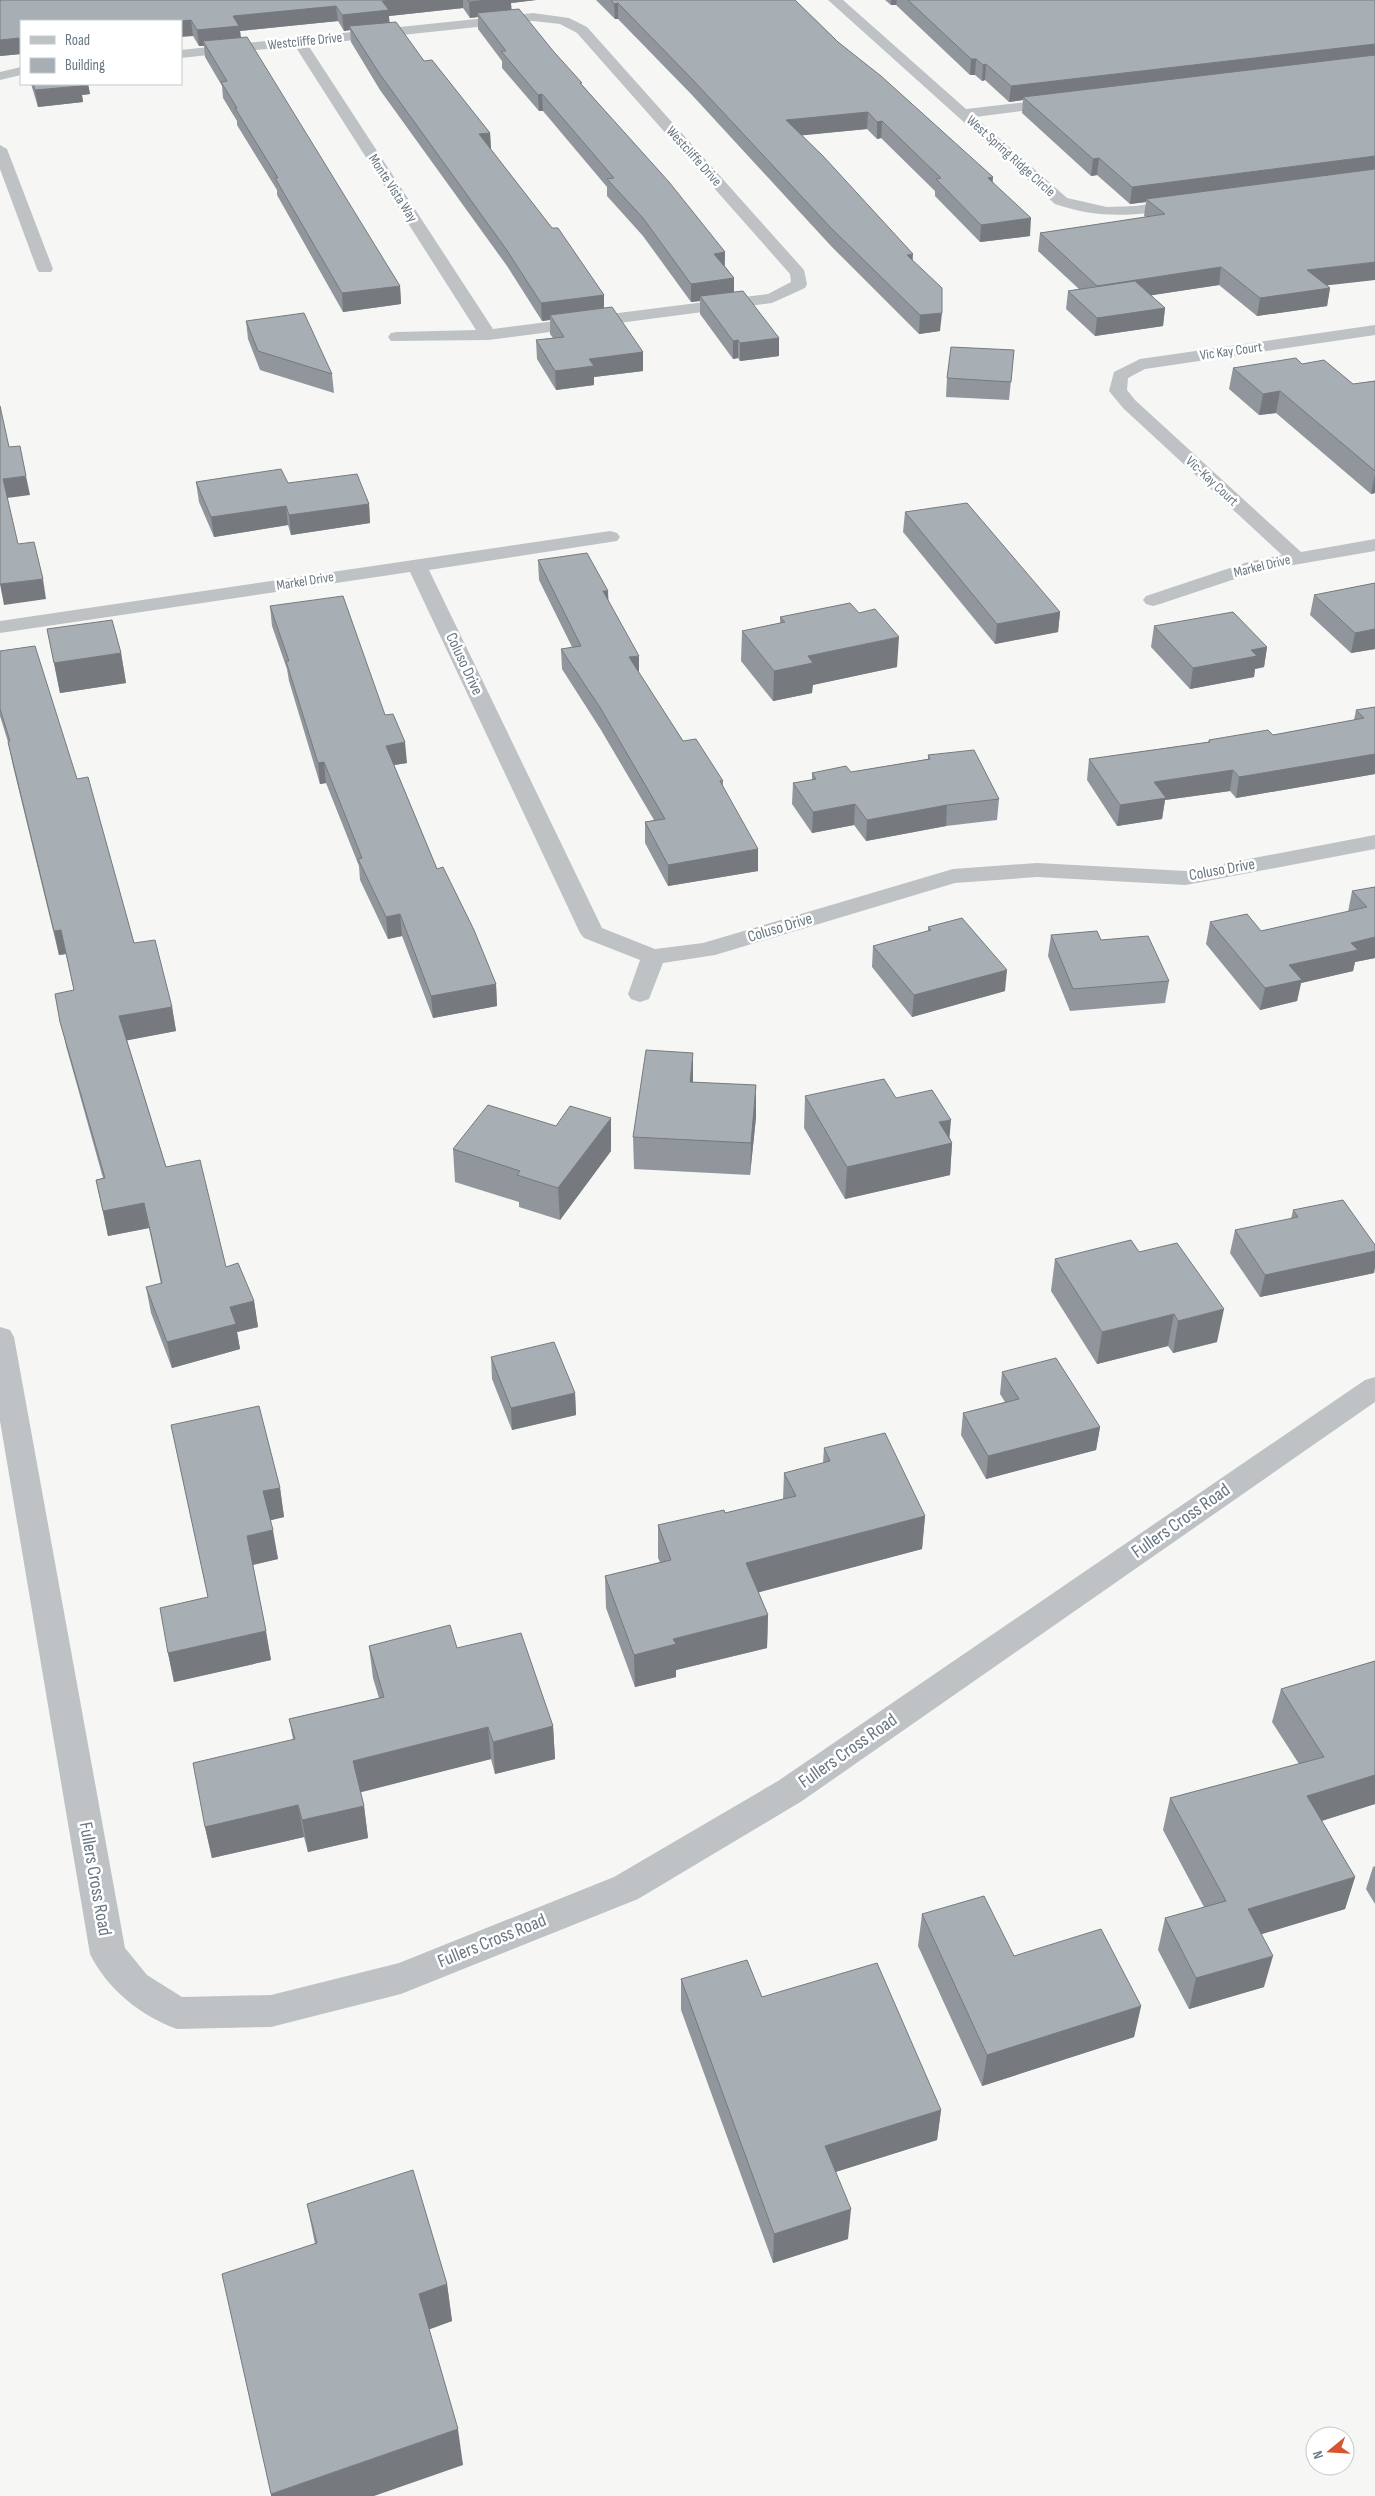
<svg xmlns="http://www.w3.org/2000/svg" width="1375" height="2496" font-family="'Sofia Sans Condensed',sans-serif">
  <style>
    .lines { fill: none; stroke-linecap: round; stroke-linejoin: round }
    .minor { fill: #bec2c5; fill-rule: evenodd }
    .wall { fill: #90969b }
    .shaded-wall { fill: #767a7e }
    .building { fill: #a8afb4; stroke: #767a7e }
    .labels { text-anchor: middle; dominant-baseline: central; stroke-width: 5; stroke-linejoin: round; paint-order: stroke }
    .far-street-label { font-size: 14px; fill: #687782; stroke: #fff }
    .street-label { font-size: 16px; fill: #687782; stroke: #fff }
    .near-street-label { font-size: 19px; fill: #687782; stroke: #fff }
  </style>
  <rect width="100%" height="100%" fill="#f6f6f4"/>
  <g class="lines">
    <!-- minor -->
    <g class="minor">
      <path d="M828,0H843L966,109L1061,98L1066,99L1068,102L1066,105L1061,106L975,117L1067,198L1107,207L1136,206L1182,199L1190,204L1182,209C1135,215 1102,220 1055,204Z"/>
      <path d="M533,13L569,18L587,27L804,270L807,284L805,288L772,303L488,340L391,341L388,337L391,333L397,332L476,330L295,46L181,58V50ZM533,21L560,24L577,33L790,274L791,282L768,294L493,329L308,45Z"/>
      <polygon points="21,67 21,75 0,80 0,72"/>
      <polygon points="0,145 7,149 53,269 51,272 39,272 37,269 0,169"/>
      <polygon points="1375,325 1375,335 1145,369 1128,378 1127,390 1135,400 1301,552 1375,539 1375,551 1259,571 1160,604 1153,606 1146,604 1143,600 1146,596 1248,562 1282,555 1123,408 1109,391 1114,372 1140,359"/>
      <polygon points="610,531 617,533 620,537 617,541 429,570 602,928 655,949 703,943 953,869 1037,863 1186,871 1375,835 1375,849 1186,885 1037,877 955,883 715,955 663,963 649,999 640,1002 631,999 628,994 640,960 584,938 580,933 410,572 0,633 0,621"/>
      <path d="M0,1327L10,1330L14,1337L125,1948L147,1975L182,1997L271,1995L399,1963L614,1877L778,1781L1365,1380L1375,1377V1402L802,1801L638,1899L401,1994L271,2027L177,2029C141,2016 107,1989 90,1954L0,1421Z"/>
    </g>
  </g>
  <!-- wall -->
  <g class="wall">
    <polygon points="0,0 536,0 511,3 511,9 554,52 725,252 725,266 734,278 734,292 779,338 779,356 740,361 738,358 733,359 700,314 700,301 691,302 643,236 607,196 607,187 543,111 539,111 502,68 502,61 478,29 478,17 470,18 463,8 389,16 389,22 490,133 491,150 604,295 604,308 643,352 643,371 594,377 594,385 556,390 537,359 536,340 553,338 550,334 550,320 542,321 507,266 380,90 351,42 350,30 344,31 338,21 240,31 241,37 400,286 401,304 343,312 277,195 277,190 237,125 237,121 223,98 222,86 205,57 204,46 199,46 193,36 21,21 21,54 0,56"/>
    <polygon points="596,0 795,0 838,42 993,182 1030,236 980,242 935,196 935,191 881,138 877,139 867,129 802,135 912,260 940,331 919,334 831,246 692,95 618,19 615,19"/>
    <polygon points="885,0 1375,0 1327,285 1330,288 1327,306 1257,316 1219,285 1151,295 1165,308 1163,326 1095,336 1066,309 1068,291 1079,289 1038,251 1040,233 1146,217 1144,216 1146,202 1130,204 1097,175 1091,176 1022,113 1023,100 1009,102 985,80 982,81 975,75 970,75 896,5 891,5"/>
    <polygon points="31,84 88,84 90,94 82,95 83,102 38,107"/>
    <polygon points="246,321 332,374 334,393 260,370 248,339"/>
    <polygon points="1014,350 1009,400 946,397 947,378"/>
    <polygon points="1302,364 1353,384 1375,381 1375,493 1371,494 1276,413 1259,415 1229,389 1233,368"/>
    <polygon points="196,482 288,483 369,504 370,523 291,535 288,525 214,537 199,502"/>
    <polygon points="905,512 1060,612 1058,632 995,644 903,532"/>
    <polygon points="538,560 609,602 639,673 683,741 723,781 723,786 758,871 668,886 645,843 645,822 654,820 601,730 562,669 561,649 572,647 539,580"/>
    <polygon points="1375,583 1375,649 1351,653 1310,615 1314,595"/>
    <polygon points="270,606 385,715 407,763 394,765 437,869 496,984 497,1006 433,1018 402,936 388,939 360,880 359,866 326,783 320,784 289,681 287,669 272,626"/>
    <polygon points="780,617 897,667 812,685 812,693 773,701 741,661 742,631 780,623"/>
    <polygon points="1154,626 1267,647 1264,667 1255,669 1254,677 1190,689 1151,647"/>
    <polygon points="47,629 121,653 126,683 60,693"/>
    <polygon points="0,651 77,779 134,943 172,1007 176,1031 127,1040 166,1167 226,1267 254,1301 258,1327 237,1332 240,1349 172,1368 151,1313 146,1287 161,1284 149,1228 108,1236 96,1180 103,1178 66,1046 55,994 74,990 66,954 59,955 13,766 8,742 0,716"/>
    <polygon points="1375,707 1375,774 1236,798 1230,791 1165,800 1162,819 1117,826 1087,780 1089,759 1208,742 1209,740 1273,735 1354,720 1356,710"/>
    <polygon points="928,755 999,799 997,820 946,826 866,841 854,825 812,833 792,804 793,783 812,780 812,773 851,772 928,759"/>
    <polygon points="1375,887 1375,958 1355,962 1353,971 1301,983 1297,1001 1260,1010 1206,944 1210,922 1261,931 1348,912 1352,891"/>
    <polygon points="928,927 1005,991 912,1017 872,967 873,946 928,931"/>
    <polygon points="1051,935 1101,940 1169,981 1165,1003 1070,1011 1048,956"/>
    <polygon points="693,1082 756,1117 750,1175 634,1169 633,1137"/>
    <polygon points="805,1096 896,1098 950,1138 952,1143 950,1175 845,1199 804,1128"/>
    <polygon points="453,1149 611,1151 560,1220 519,1207 519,1202 455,1182"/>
    <polygon points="1293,1210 1375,1245 1375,1267 1374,1273 1260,1297 1230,1253 1235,1230 1291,1219"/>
    <polygon points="1139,1252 1217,1342 1173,1353 1168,1346 1097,1364 1051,1291 1055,1259"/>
    <polygon points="491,1357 575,1393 576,1415 512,1430 492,1379"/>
    <polygon points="1002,1372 1100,1427 1096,1450 986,1479 961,1435 963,1413 1005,1402 1000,1394"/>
    <polygon points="171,1425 280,1488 284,1517 270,1520 278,1559 253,1565 271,1660 174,1682 168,1653 208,1597"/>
    <polygon points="824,1448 925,1516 922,1549 758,1592 768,1615 767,1648 676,1670 676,1677 635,1687 606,1608 605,1576 660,1562 658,1558 658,1525 725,1513 783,1499 784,1473 823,1463"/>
    <polygon points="369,1646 457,1648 553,1726 555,1759 495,1774 491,1759 360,1792 364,1806 368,1838 308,1852 304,1837 212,1858 205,1827 293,1739 289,1719 379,1698 373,1678"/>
    <polygon points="1375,1661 1375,1804 1322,1821 1355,1877 1345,1909 1261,1934 1264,1987 1189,2009 1158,1950 1165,1918 1204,1907 1163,1830 1170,1798 1299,1764 1272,1722 1281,1689"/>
    <polygon points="1375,1866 1375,1904 1366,1889 1373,1867"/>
    <polygon points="922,1914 1014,1956 1141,2006 1134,2037 982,2086 918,1946"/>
    <polygon points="681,1979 762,1997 941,2110 937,2140 835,2172 848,2239 773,2263 681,2010"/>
    <polygon points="307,2204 447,2284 452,2321 429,2329 463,2465 315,2244"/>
  </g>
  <!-- shaded-wall -->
  <g class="shaded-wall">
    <polygon points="395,0 463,0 463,8 389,16 390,26 349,26 350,30 344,31 342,15 382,1"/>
    <polygon points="489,0 536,0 511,3 512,13 477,13 478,17 470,18 469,2"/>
    <polygon points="891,0 897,0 896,5 891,5"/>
    <polygon points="618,3 618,19 615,19 614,4"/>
    <polygon points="336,6 338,21 240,31 241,42 203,41 204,46 199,46 197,30 233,16"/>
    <polygon points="191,20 193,36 181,37 181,21"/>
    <polygon points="19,38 21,54 0,56 0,40"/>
    <polygon points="1375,44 1375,60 1023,97 1023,100 1009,102 1011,86"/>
    <polygon points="971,59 976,59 975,75 970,75"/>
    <polygon points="986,64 985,80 982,81 983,65"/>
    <polygon points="79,84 88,84 90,94 82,95 83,102 38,107 35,90"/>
    <polygon points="542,94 543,111 539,111 538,95"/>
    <polygon points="868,112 867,129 786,137 786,120"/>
    <polygon points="882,121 881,138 877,139 877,122"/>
    <polygon points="490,133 491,150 479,134"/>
    <polygon points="1375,156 1375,172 1146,199 1146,202 1130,204 1132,187"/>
    <polygon points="1099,158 1097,175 1091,176 1093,159"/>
    <polygon points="993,177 992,194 988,178"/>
    <polygon points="1031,218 1030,236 980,242 981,225"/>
    <polygon points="725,252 724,270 714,254"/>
    <polygon points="913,254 912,272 907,255"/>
    <polygon points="1375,262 1375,280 1304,288 1307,270"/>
    <polygon points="1221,267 1219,285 1095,304 1097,286"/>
    <polygon points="734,278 734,296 700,296 700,301 691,302 691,284"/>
    <polygon points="400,286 401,304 343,312 342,293"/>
    <polygon points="1330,288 1327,306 1257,316 1260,298"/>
    <polygon points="604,295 604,313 550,315 550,320 542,321 541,303"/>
    <polygon points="1165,308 1163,326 1095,336 1097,318"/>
    <polygon points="942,313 940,331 919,334 920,315"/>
    <polygon points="779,338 779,356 740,361 740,343"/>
    <polygon points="738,340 738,358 733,359 733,341"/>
    <polygon points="643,352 643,371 594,377 594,385 556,390 555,371 589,359"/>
    <polygon points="1280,391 1276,413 1259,415 1263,394"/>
    <polygon points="1375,474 1375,493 1371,494"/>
    <polygon points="26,476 30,495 7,498 3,479"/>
    <polygon points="369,504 370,523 291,535 289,515"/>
    <polygon points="286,506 288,525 214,537 211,517"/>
    <polygon points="43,579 46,599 4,605 0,584"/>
    <polygon points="603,591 608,591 609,611"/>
    <polygon points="1060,612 1058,632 995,644 997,624"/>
    <polygon points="1375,629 1375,649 1351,653 1355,633"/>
    <polygon points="899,637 897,667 813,685 812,693 773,701 774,671 808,656"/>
    <polygon points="1267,647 1264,667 1255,669 1254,677 1190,689 1193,668 1251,650"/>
    <polygon points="121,653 126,683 60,693 54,663"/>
    <polygon points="639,656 639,676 629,657"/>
    <polygon points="405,742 407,763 388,766 386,746"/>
    <polygon points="1375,754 1375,774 1236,798 1239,777"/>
    <polygon points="324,762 326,783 320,784 318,763"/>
    <polygon points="1233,770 1230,791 1165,800 1162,819 1117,826 1120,805 1154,782"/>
    <polygon points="855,804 854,825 812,833 813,812"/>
    <polygon points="947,805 946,826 866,841 867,820"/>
    <polygon points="758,849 758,871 668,886 668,865"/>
    <polygon points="400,914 402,936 388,939 386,917"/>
    <polygon points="61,930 66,954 59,955 54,931"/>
    <polygon points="1375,937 1375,958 1355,962 1353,971 1301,983 1297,1001 1260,1010 1265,988 1289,965 1351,943"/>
    <polygon points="1007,970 1005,991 912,1017 914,995"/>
    <polygon points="496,984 497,1006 433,1018 431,996"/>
    <polygon points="172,1007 176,1031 124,1041 119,1016"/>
    <polygon points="693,1053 693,1085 690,1082"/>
    <polygon points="756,1085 756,1117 750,1175 751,1143"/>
    <polygon points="611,1118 611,1151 560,1220 558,1188"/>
    <polygon points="951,1120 949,1144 952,1143 950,1175 845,1199 847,1167 939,1122"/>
    <polygon points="144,1203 149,1228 108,1236 103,1211"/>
    <polygon points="1375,1251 1375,1267 1374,1273 1260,1297 1265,1275"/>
    <polygon points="254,1301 258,1327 237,1332 240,1349 172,1368 167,1342 230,1307"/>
    <polygon points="1224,1309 1217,1342 1173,1353 1178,1321"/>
    <polygon points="1174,1314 1168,1346 1097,1364 1102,1332"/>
    <polygon points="575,1393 576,1415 512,1430 511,1408"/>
    <polygon points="1100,1427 1096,1450 986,1479 988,1456"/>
    <polygon points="280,1488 284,1517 268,1521 263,1491"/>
    <polygon points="925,1516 922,1549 745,1596 746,1563"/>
    <polygon points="273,1530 278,1559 252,1565 247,1536"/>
    <polygon points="768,1615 767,1648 676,1670 676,1677 635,1687 634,1655 673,1639"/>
    <polygon points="266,1631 271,1660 174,1682 168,1653"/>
    <polygon points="553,1726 555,1759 495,1774 493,1742"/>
    <polygon points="488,1727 491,1759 358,1793 353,1761"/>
    <polygon points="1375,1775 1375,1804 1298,1828 1307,1796"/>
    <polygon points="298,1805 304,1837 212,1858 205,1827"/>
    <polygon points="364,1806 368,1838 308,1852 302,1820"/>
    <polygon points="1355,1877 1345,1909 1239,1941 1248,1909"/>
    <polygon points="1273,1956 1264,1987 1189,2009 1196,1978"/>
    <polygon points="1141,2006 1134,2037 982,2086 987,2055"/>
    <polygon points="941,2110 937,2140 823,2176 825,2146"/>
    <polygon points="851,2209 848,2239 773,2263 774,2234"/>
    <polygon points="447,2284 452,2321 425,2331 419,2294"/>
    <polygon points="458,2429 463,2465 374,2496 271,2496 271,2494"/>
  </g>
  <!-- building -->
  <g class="building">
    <polygon points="0,0 395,0 382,1 389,10 342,15 336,6 233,16 239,26 197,30 191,20 181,21 21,21 21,46 19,38 0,40"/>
    <polygon points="468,0 489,0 469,2"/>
    <polygon points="611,0 795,0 838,42 881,76 993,177 988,178 1031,218 981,225 936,179 941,178 882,121 877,122 868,112 786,120 823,156 913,254 907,255 942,288 942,313 920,315 831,228 692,79 618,3 614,4"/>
    <polygon points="908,0 1375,0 1375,44 1011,86 986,64 983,65 976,59 971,59"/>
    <polygon points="519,9 554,52 582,83 580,83 669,182 725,252 714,254 734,278 691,284 643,218 607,179 614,178 542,94 538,95 501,51 506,51 477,13"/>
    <polygon points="396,22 424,61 432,60 490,133 479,134 552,228 558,228 604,295 541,303 506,249 379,73 349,26"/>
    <polygon points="247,37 400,286 342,293 275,178 278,178 235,108 237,108 221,82 227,81 203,41"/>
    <polygon points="1375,55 1375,156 1132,187 1099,158 1093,159 1023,97"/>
    <polygon points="33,84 80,84 81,86 35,90"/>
    <polygon points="1375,169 1375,262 1307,270 1330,288 1260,298 1221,267 1097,286 1040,233 1165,214 1146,199"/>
    <polygon points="1135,281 1165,308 1097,318 1068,291"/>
    <polygon points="743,291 779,338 740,343 738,340 733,341 700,296"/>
    <polygon points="612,307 643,352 589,359 594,366 555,371 536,340 564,337 550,315"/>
    <polygon points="304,313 332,374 258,351 246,321"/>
    <polygon points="951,347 1014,350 1011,382 947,378"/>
    <polygon points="1296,358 1302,364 1324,360 1353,384 1375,381 1375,471 1280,391 1263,394 1233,368"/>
    <polygon points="0,406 9,447 20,446 26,476 3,479 18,544 34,542 43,579 0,584"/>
    <polygon points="281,469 288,483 357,474 369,504 289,515 286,506 211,517 196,482"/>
    <polygon points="967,503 1060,612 997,624 905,512"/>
    <polygon points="587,553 608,591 603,591 639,656 629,657 683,741 696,739 723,781 720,781 758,849 668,865 645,822 665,819 601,709 561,649 581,646 538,560"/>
    <polygon points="1375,583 1375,629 1355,633 1314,595"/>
    <polygon points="343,596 385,715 393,714 405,742 386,746 437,869 443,867 474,930 496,984 431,996 400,914 386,917 358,859 362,858 324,762 318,763 286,661 289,661 270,606"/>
    <polygon points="850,603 859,613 875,609 899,637 808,656 813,663 774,671 742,631 785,622 780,617"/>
    <polygon points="1233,612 1267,647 1251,650 1257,656 1193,668 1154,626"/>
    <polygon points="112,620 121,653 54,663 47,629"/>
    <polygon points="35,646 77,779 88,777 134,943 155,940 172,1007 119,1016 166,1167 200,1160 226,1267 238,1263 254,1301 230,1307 236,1324 167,1342 146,1287 162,1283 144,1203 103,1211 96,1180 105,1178 60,1022 55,994 74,990 61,930 54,931 8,742 10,741 0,709 0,651"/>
    <polygon points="1375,707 1375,754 1239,777 1233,770 1154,782 1166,798 1120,805 1089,759 1210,742 1209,740 1268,730 1273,735 1364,718 1356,710"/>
    <polygon points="974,750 999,799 947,805 867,820 855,804 813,812 793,783 816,779 812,773 846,766 851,772 930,759 928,755"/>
    <polygon points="1375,887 1375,937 1351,943 1358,950 1289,965 1302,980 1265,988 1210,922 1247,914 1261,931 1367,907 1352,891"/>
    <polygon points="962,918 1007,970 914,995 873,946 931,930 928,927"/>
    <polygon points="1097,931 1101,940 1148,936 1169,981 1073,989 1051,935"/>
    <polygon points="646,1050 693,1053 690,1082 756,1085 751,1143 633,1137"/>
    <polygon points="884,1079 896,1098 932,1090 951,1120 939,1122 952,1143 847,1167 805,1096"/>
    <polygon points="488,1105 556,1126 570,1106 611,1118 558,1188 517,1175 520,1171 453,1149"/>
    <polygon points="1343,1200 1375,1245 1375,1251 1265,1275 1235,1230 1298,1217 1293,1210"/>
    <polygon points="1131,1240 1139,1252 1177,1243 1224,1309 1178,1321 1174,1314 1102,1332 1055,1259"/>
    <polygon points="554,1342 575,1393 511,1408 491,1357"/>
    <polygon points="1056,1358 1100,1427 988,1456 963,1413 1019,1399 1002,1372"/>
    <polygon points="259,1406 280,1488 263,1491 273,1530 247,1536 266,1631 168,1653 160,1608 208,1597 171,1425"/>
    <polygon points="885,1433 925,1516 746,1563 768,1615 673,1639 676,1644 634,1655 605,1576 671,1560 658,1525 724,1510 725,1513 796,1496 784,1473 830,1461 824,1448"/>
    <polygon points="450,1625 457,1648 521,1633 553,1726 493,1742 488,1727 353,1761 364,1806 302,1820 298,1805 205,1827 193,1763 295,1739 289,1719 384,1697 369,1646"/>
    <polygon points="1375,1661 1375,1775 1307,1796 1355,1877 1248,1909 1273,1956 1196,1978 1165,1918 1226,1901 1170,1798 1324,1757 1281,1689"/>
    <polygon points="984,1896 1014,1956 1101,1929 1141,2006 987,2055 922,1914"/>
    <polygon points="747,1960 762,1997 877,1963 941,2110 825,2146 851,2209 774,2234 681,1979"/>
    <polygon points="413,2170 447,2284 419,2294 458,2429 271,2494 222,2274 317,2243 307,2204"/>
  </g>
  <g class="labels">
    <!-- far-street labels -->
    <g class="far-street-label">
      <text transform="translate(305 41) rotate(-6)">Westcliffe Drive</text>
      <text transform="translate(694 156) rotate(48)">Westcliffe Drive</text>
      <text transform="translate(1011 156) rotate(42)">West Spring Ridge Circle</text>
      <text transform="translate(393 188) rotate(57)">Monte Vista Way</text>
      <text transform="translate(1231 351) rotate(-8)">Vic Kay Court</text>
      <text transform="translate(1212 481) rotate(43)">Vic-Kay Court</text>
      <text transform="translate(1262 566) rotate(-14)">Markel Drive</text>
      <text transform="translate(305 581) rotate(-9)">Markel Drive</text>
    </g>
    <!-- street labels -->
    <g class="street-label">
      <text transform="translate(464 664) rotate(65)">Coluso Drive</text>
      <text transform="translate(1222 870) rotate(-10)">Coluso Drive</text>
      <text transform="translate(780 928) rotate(-17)">Coluso Drive</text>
    </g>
    <!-- near-street labels -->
    <g class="near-street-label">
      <text transform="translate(1181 1521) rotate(-35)">Fullers Cross Road</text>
      <text transform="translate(848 1751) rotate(-35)">Fullers Cross Road</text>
      <text transform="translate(95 1879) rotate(80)">Fullers Cross Road</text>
      <text transform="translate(492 1941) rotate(-22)">Fullers Cross Road</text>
    </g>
  </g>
  <!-- legend -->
  <rect x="20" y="20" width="162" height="65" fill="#ffffff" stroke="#c3c9cd"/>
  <rect x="30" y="36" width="25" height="8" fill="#bec2c5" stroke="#c3c9cd"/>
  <text x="65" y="45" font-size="15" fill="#687782">Road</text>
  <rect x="30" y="58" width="25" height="15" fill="#a8afb4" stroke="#c3c9cd"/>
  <text x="65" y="70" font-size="15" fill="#687782">Building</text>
  <!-- north arrow -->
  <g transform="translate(1330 2451) rotate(252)"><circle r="24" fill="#ffffff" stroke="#c3c9cd"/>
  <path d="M0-4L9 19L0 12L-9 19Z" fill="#d55635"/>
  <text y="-8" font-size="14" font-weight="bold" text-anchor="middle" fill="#687782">N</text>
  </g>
</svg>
